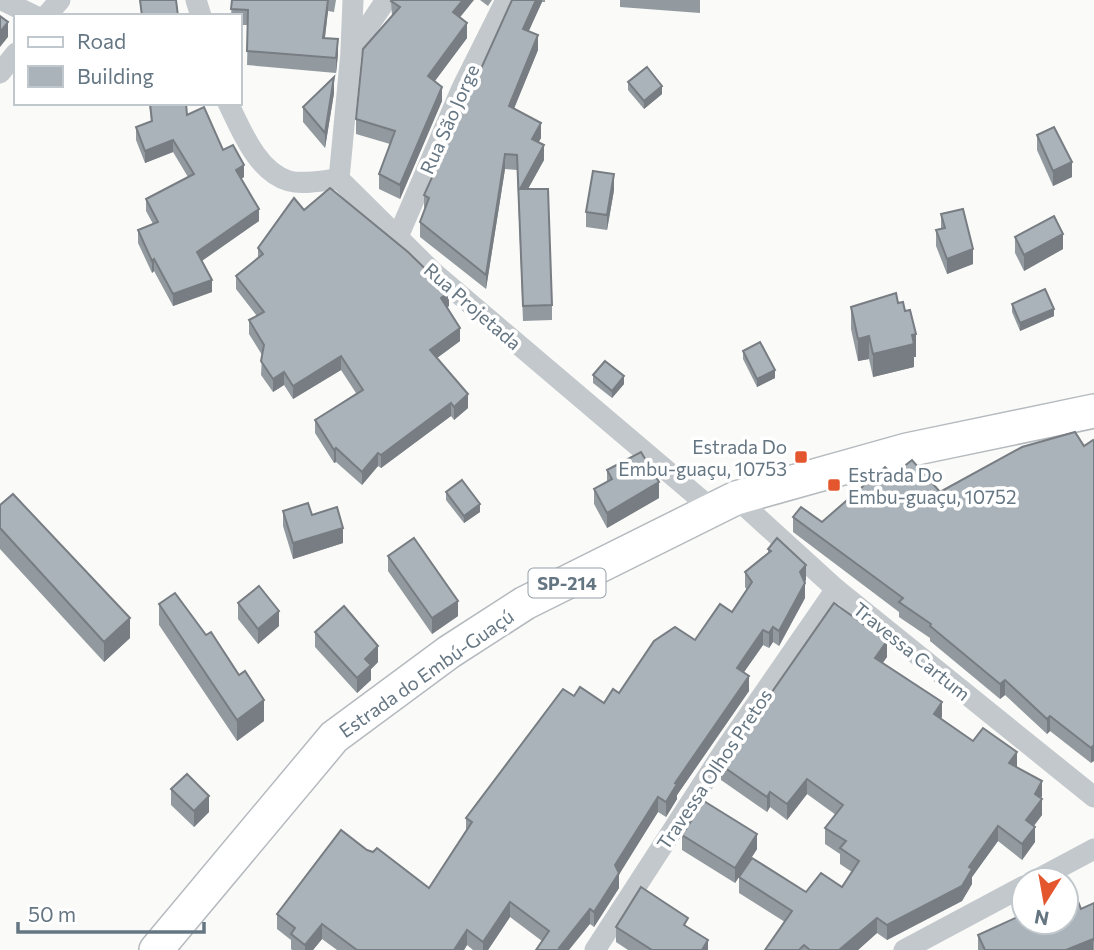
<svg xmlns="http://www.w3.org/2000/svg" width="1094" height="950" font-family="Commissioner,sans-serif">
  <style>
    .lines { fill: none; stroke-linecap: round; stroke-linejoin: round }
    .primary-casing { stroke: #b5babe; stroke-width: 36 }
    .minor { stroke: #c3c8cc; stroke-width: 21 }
    .primary { stroke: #fff; stroke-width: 33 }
    .wall { fill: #929a9f }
    .shaded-wall { fill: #777d82 }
    .building { fill: #aab3b9; stroke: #777d82; stroke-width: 2 }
    .poi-dot { fill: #e4572e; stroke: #fff; stroke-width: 2.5 }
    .labels { text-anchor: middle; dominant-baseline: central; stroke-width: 7; stroke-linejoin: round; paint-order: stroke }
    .shield { fill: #fff; stroke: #939fa8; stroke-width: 2 }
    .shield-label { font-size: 18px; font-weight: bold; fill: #657683 }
    .street-label { font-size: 19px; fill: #657683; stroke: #fff }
    .poi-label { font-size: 19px; fill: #657683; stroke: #fff; text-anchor: end }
  </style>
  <rect width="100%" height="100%" fill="#fafaf8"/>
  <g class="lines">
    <defs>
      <polyline id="primary" points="156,950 334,737 449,652 525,603 736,498 907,450 1094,411"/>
    </defs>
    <!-- primary casing -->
    <use href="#primary" class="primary-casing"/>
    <!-- minor -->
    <g class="minor">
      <polyline points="2,0 35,16"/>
      <polyline points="196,0 201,16"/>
      <polyline points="386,0 351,52 339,179 433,272 712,509"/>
      <polyline points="46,16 60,0"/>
      <polyline points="351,50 353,0"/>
      <polyline points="0,73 16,53"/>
      <path d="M228,103C241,129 257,172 289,181C304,185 324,180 339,179"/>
      <polyline points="397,239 462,88 506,0"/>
      <polyline points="736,498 836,589 1094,797"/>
      <polyline points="1036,880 1094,849"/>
      <polyline points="595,950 724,751 836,589"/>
      <polyline points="904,950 1024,886"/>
    </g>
    <!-- primary -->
    <use href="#primary" class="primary"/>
  </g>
  <!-- wall -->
  <g class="wall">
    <polygon points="232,0 336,0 334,12 328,11 325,38 338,54 336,73 247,65 248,25 240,25 240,16 231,16"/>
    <polygon points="480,0 492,0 488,6"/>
    <polygon points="512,0 545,0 545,2 542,2 528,31 538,50 514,108 541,138 538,142 544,160 528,189 552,305 552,320 523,321 517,170 505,169 486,289 420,237 420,222 424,211 424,195"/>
    <polygon points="620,0 700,0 700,13 620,7"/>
    <polygon points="391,1 460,17 467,38 435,81 442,101 400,199 379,189 379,174 390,144 356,134 356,119 392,16"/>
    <polygon points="628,82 662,94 644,109 628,90"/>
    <polygon points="334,93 325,148 303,122 303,107"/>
    <polygon points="149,103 186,103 187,115 223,150 244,177 241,179 259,221 202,261 212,292 173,306 154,271 152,273 138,243 138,230 153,224 146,211 146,199 188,177 173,152 145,163 136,140 136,127 151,122"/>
    <polygon points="1037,135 1072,177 1053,186 1037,150"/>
    <polygon points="614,190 607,230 586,227 586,212"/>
    <polygon points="304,210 449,306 447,307 460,341 437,358 468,408 454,420 451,416 381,468 378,466 362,485 336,462 334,463 315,433 315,420 356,393 341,370 293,399 284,385 273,392 261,375 262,355 249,334 249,320 257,316 236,289 236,276 258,258 258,248"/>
    <polygon points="941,214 973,264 947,274 936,246 936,230 941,229"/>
    <polygon points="1015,237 1063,249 1024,271 1015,253"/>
    <polygon points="898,303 916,357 914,357 914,367 873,377 869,359 858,361 851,329 851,307"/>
    <polygon points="1012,304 1054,316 1020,331 1012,312"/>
    <polygon points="743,351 775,378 757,387 743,359"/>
    <polygon points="593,375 624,384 612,398 593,383"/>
    <polygon points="1093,440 1091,763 1050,731 1047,734 1005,695 1000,699 930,641 930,638 899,617 899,612 793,532 793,517 822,522 893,475 940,492 1084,446"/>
    <polygon points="607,470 659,498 607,528 594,504 594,489 607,482"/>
    <polygon points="446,492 480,512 464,523 446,500"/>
    <polygon points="0,505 130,638 104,662 0,549"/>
    <polygon points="283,511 312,515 343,543 293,559 283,526"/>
    <polygon points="768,549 806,580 805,582 805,598 779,646 773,642 769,648 763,645 744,672 749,691 677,795 677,799 666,817 658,812 619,873 619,888 594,927 590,924 542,941 510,917 488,950 473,950 467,945 464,950 337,950 322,939 313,950 292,950 291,949 291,940 277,929 277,914 367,850 429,888 466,832 466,818 574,696 604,703 695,640 732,612 747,590 745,587 745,572 768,554"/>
    <polygon points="388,556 458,616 432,634 388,571"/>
    <polygon points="238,603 279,626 258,644 238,619"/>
    <polygon points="159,604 264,721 237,741 159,625"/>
    <polygon points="315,632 378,662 371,669 371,680 357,693 315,647"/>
    <polygon points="887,657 882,663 942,717 941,718 973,741 1017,768 1042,796 1041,798 1042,815 1034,826 1035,842 1022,860 998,841 972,877 972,884 962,901 887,940 877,933 858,950 765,950 785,922 739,893 739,877 806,892 842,887 852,872 840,864 840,854 825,844 825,828 836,815 807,794 787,820 770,807 767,812 721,780 721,765"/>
    <polygon points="171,789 209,812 194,827 171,805"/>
    <polygon points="688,815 757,849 735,883 682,850 682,835 688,825"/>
    <polygon points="1024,900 1024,922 1067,901 1081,909 1094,903 1094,950 978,950 978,935 1024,914"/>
    <polygon points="616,927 688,927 708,950 628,950 616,942"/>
  </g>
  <!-- shaded-wall -->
  <g class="shaded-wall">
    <polygon points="328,0 328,11 323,52 323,38"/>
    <polygon points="463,0 474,0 453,26 453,12"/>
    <polygon points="536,0 542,0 542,2 523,44 523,29"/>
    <polygon points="8,22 8,37 0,47 0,32"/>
    <polygon points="467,23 467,38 428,90 428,76"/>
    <polygon points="538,35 538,50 509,121 509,106"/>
    <polygon points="338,39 338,54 336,73 336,58"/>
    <polygon points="334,77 334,93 325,148 325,133"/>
    <polygon points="662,86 662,94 644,109 644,101"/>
    <polygon points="442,87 442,101 400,199 400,185"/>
    <polygon points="541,123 541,138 532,154 532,139"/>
    <polygon points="173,140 173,152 145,163 145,151"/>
    <polygon points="544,145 544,160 520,203 520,189"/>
    <polygon points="505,154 505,169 486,289 486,275"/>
    <polygon points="1072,162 1072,177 1053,186 1053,171"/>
    <polygon points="244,165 244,177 236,182 236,170"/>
    <polygon points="614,174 614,190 607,230 607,215"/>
    <polygon points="259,209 259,221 197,264 197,252"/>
    <polygon points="1063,234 1063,249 1024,271 1024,255"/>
    <polygon points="973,249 973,264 947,274 947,259"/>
    <polygon points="154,259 154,271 152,273 152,261"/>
    <polygon points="212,280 212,292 173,306 173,294"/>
    <polygon points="449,292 449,306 441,311 441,298"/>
    <polygon points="1054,309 1054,316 1020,331 1020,323"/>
    <polygon points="460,328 460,341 430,363 430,350"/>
    <polygon points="916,334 916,357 914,357 914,367 873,377 873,354 912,335"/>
    <polygon points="869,336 869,359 858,361 858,339"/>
    <polygon points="341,356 341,370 293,399 293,386"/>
    <polygon points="775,370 775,378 757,387 757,379"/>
    <polygon points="284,372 284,385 273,392 273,379"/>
    <polygon points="624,376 624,384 612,398 612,391"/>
    <polygon points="468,394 468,408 454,420 454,407"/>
    <polygon points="451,403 451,416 381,468 381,455"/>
    <polygon points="336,448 336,462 334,463 334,450"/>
    <polygon points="378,453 378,466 362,485 362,472"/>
    <polygon points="659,482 659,498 607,528 607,513"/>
    <polygon points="480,504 480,512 464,523 464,516"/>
    <polygon points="343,528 343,543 293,559 293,543"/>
    <polygon points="806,565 806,580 800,587 800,572"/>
    <polygon points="805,583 805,598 779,646 779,631"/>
    <polygon points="458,601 458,616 432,634 432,618"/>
    <polygon points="279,611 279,626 258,644 258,629"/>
    <polygon points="130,618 130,638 104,662 104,642"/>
    <polygon points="773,627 773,642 769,648 769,633"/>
    <polygon points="763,630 763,645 737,682 737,668"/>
    <polygon points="887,641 887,657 875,674 875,658"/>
    <polygon points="378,646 378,662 371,669 371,680 357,693 357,678 365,659"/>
    <polygon points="749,676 749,691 677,795 677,799 666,817 666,802 675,783"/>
    <polygon points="1005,680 1005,695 1000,699 1000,684"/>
    <polygon points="264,700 264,721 237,741 237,720"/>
    <polygon points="942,702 942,717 934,729 934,714"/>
    <polygon points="1050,716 1050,731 1047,734 1047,719"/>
    <polygon points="1094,745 1094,761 1091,763 1091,748"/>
    <polygon points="1017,752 1017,767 1009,763"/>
    <polygon points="807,779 807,794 787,820 787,804"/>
    <polygon points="1042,781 1042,796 1036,807 1042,799 1042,815 1026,835 1026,820 1035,794"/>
    <polygon points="770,792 770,807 767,812 767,797"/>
    <polygon points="209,796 209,812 194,827 194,811"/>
    <polygon points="658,797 658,812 617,878 619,873 619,888 594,927 594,912 615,865"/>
    <polygon points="998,826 998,841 972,877 972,884 962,901 887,940 887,925 969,867"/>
    <polygon points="1035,827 1035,842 1022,860 1022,844"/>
    <polygon points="757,834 757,849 735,883 735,868"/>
    <polygon points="510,902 510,917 488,950 483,950 483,942"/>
    <polygon points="590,909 590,924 569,950 559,950 559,948"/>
    <polygon points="877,918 877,933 858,950 839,950"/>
    <polygon points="322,924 322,939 313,950 305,950 305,945"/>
    <polygon points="467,930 467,945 464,950 454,950"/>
    <polygon points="1093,939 1093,950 1066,950"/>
    <polygon points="708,940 708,950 702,950"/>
  </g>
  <!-- building -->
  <g class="building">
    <polygon points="140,0 176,0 178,16 142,16"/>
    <polygon points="232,0 328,0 323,38 338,39 336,58 247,51 248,10 231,9"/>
    <polygon points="392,0 463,0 453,12 467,23 428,76 442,87 400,185 379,174 395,131 356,119 363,49 400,7 391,1"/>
    <polygon points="512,0 536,0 523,29 538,35 509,106 541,123 532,139 544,145 520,189 548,189 552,305 523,306 517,155 505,154 486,275 420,222 429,198 424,195"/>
    <polygon points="0,16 8,22 0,32"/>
    <polygon points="647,67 662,86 644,101 628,82"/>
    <polygon points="334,77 325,133 303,107"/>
    <polygon points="150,103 186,103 187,115 204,107 223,150 233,145 244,165 236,170 259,209 197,252 212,280 173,294 154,259 152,261 138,230 158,222 146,199 194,174 173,140 145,151 136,127 152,121"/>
    <polygon points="1054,127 1072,162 1053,171 1037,135"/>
    <polygon points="593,171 614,174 607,215 586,212"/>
    <polygon points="330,188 408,252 449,292 441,298 460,328 430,350 468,394 454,407 451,403 381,455 378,453 362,472 336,448 334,450 315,420 363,390 341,356 293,386 284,372 273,379 261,361 264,345 249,320 264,312 236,276 263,254 258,248 294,198 304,210"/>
    <polygon points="963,209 973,249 947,259 936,230 945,228 941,214"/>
    <polygon points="1054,216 1063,234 1024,255 1015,237"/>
    <polygon points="1045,289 1054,309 1020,323 1012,304"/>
    <polygon points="896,293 898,303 903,302 905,311 910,310 916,334 912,335 914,344 873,354 869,336 858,339 851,307"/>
    <polygon points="760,342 775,370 757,379 743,351"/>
    <polygon points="605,361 624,376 612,391 593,375"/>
    <polygon points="1075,432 1084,446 1093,440 1094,441 1094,745 1091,748 1050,716 1047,719 1005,680 1000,684 930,626 931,624 899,602 903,598 793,517 801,507 822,522 885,467 893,475 912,460 940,492 1022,447"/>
    <polygon points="641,452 659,482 607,513 594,489 612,479 607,470"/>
    <polygon points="462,480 480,504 464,516 446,492"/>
    <polygon points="13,494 130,618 104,642 0,528 0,505"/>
    <polygon points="308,503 312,515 337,507 343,528 293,543 283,511"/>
    <polygon points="414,538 458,601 432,618 388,556"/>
    <polygon points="777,538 806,565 800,572 805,583 779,631 773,627 769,633 763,630 737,668 749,676 675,783 677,784 666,802 658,797 615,865 619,873 594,912 590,909 559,948 562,950 536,950 549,931 510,902 483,942 467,930 454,950 357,950 322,924 305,945 291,934 295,928 277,914 341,830 367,850 373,852 377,848 429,888 472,822 466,818 563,689 574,696 580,687 604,703 613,689 619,693 654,641 675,627 695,640 720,604 732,612 752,582 745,572 771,551 768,549"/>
    <polygon points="259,586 279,611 258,629 238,603"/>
    <polygon points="175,593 206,635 211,632 239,675 245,671 264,700 237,720 159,604"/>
    <polygon points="834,603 887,641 875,658 942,702 934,714 973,741 983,728 1017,752 1009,763 1042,781 1035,794 1042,799 1026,820 1035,827 1022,844 998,826 969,867 972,869 962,886 887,925 877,918 839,950 810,950 804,945 799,950 765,950 792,911 739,877 752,858 806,892 821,873 842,887 859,861 840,848 846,841 825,828 843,805 807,779 787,804 770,792 767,797 721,765"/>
    <polygon points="344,606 378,646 365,659 371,665 357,678 315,632"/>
    <polygon points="187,774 209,796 194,811 171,789"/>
    <polygon points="699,798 757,834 735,868 682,835 693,818 688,815"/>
    <polygon points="641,887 688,918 684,925 708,940 702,950 652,950 616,927"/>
    <polygon points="1076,896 1081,909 1094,903 1094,941 1093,939 1066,950 985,950 978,935 1024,914 1024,922 1066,922 1066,899 1067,901"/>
  </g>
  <!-- markers -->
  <g class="poi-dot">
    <rect x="794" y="450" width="14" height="14" rx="3.5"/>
    <rect x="827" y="478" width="14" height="14" rx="3.5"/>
  </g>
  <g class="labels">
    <!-- shield labels -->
    <rect class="shield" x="528.5" y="568.5" width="77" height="29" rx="5"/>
    <g class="shield-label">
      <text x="567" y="583">SP-214</text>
    </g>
    <!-- street labels -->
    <g class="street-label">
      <text transform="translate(449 119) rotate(-66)">Rua São Jorge</text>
      <text transform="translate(473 306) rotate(41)">Rua Projetada</text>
      <text transform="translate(912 651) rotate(39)">Travessa Cartum</text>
      <text transform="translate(426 673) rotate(-35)">Estrada do Embú-Guaçú</text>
      <text transform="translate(714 769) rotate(-56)">Travessa Olhos Pretos</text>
    </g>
    <!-- poi labels -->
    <g class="poi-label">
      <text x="787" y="446">Estrada Do<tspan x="787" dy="22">Embu-guaçu, 10753</tspan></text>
      <text x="848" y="474" text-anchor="start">Estrada Do<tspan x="848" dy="22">Embu-guaçu, 10752</tspan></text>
    </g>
  </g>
  <!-- legend -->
  <rect x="14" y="14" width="228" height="91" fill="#ffffff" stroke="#c1c8cd" stroke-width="2"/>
  <rect x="28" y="37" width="35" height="10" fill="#ffffff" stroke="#c1c8cd" stroke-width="2"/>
  <text x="77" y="49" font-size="21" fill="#657683">Road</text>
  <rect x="28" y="66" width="35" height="21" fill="#aab3b9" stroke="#c1c8cd" stroke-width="2"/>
  <text x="77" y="84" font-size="21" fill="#657683">Building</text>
  <!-- north arrow -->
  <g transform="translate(1045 901) rotate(191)"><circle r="33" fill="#ffffff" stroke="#c1c8cd" stroke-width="2"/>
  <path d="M0-5L12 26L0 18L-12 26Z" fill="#e4572e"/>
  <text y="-10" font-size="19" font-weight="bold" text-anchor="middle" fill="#657683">N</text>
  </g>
  <!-- scale -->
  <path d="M18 922v10h186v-10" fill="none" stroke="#657683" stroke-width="3.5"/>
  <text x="28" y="922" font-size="21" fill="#657683" stroke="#ffffff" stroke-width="5" paint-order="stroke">50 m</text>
</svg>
